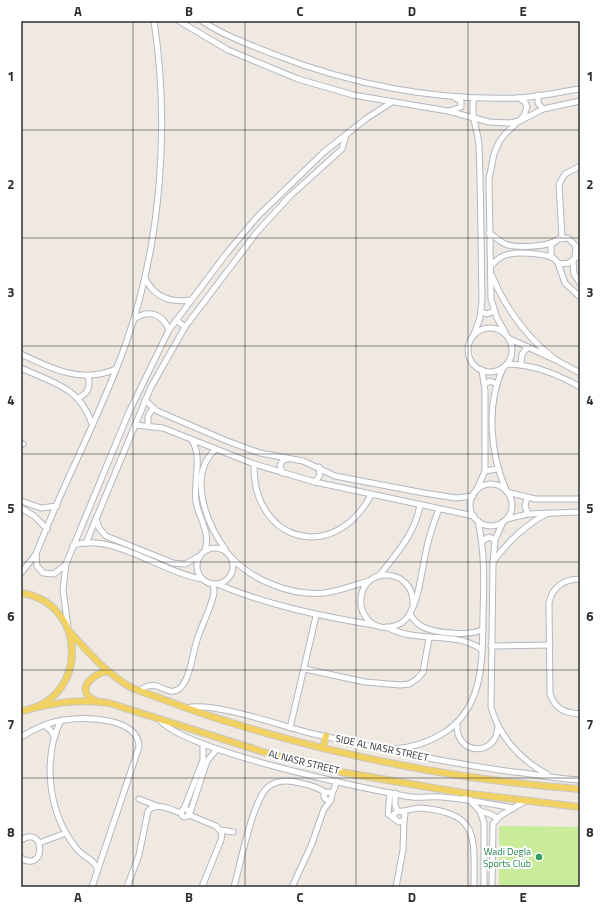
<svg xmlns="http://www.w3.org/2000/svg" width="601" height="908" font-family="'Titillium Web',sans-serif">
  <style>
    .pitch { fill: #c9ec9a }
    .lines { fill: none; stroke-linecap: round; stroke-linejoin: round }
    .minor-casing { stroke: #b4b7c1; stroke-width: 7 }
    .major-casing { stroke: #c9c9c9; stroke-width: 8 }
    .minor { stroke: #fff; stroke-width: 5 }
    .major { stroke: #f2d163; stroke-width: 6 }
    .grid { fill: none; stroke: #2e2e2e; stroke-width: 1; stroke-opacity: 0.55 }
    .leisure-dot { fill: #2e9e5b; stroke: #fff; stroke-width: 1.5 }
    .labels { text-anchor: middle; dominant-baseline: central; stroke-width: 4; stroke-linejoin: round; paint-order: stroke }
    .street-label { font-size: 10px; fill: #2e2e2e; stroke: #fff }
    .leisure-label { font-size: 10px; fill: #27864d; stroke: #fff; text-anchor: end }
    .neatline { fill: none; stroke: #2e2e2e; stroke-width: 1.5 }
    .grid-label { font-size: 13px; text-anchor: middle; font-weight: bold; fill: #2e2e2e }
  </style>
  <rect width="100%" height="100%" fill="#efe9e1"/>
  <!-- pitch -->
  <polygon class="pitch" points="499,826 580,827 580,887 499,887"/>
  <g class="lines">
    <defs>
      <g id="minor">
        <polyline points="179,21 228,50 298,79 353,95 448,111 489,122 509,123 520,121 543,109 580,101"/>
        <path d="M202,21C223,35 250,45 273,54C349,84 435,101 517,98C538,97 559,92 580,89"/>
        <polyline points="538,95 538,103 543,109"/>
        <path d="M474,98C470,115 478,130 479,146C481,198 481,249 482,300L480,318L474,334"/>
        <polyline points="449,111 461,107 461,101 455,98"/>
        <path d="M489,233C494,236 499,241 505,244C515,248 543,247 553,242"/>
        <polyline points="562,237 559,184 565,174 580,166"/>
        <polyline points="575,257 576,246 568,238 558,239 551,245 551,256 560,264 569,263 580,254"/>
        <polyline points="573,260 574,274 580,283"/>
        <polyline points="558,263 565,283 580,297"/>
        <path d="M491,266C495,262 498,258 503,256C514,251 542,253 553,258"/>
        <path d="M492,276C506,309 527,338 556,360"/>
        <path d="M145,278C154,297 171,303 191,300"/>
        <polyline points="481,312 487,314 494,311"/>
        <path d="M134,319C149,309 163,314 169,330"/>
        <polyline points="176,320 185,327"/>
        <circle cx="490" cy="350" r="22"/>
        <polyline points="505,332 497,318 491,299 489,179 494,154 499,142 505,134 524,116 527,107 525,102 519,98"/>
        <polyline points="510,339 556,360 580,373"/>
        <path d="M21,354C52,369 82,384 116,369"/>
        <path d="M508,364C535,365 557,374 580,387"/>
        <polyline points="521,364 522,354 528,347"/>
        <path d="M21,368C53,383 80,387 92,424"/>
        <path d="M503,368C486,405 490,453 506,490"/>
        <polyline points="485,384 490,381 497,384"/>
        <path d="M78,398C88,394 91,386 88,376"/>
        <polyline points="145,400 157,411 227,441 260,453 303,461 335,476 424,493 456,498 473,496"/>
        <polyline points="135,425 163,428 254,464 315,482 474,516"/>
        <polyline points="148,425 148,416 153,408"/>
        <path d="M192,440C203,459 193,481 196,502C199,518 211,533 205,550"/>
        <polyline points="21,443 23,444"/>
        <path d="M215,450C187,476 207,524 225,549"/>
        <path d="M254,464C252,542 334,565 371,495"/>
        <polyline points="485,471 497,469"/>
        <polyline points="282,473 280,465 282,461 288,459"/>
        <polyline points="315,482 320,475 319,467"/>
        <circle cx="491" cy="505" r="21"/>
        <polyline points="477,489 485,471 485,391 482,370"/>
        <polyline points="507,492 535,499 580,499"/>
        <polyline points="527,498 525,506 528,514"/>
        <polyline points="21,501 41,508 57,506"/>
        <polyline points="21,508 34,516 47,529"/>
        <polyline points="96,518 99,528 106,536 173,563 185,564 198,557"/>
        <polyline points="507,519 528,514 580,512"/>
        <path d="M503,522L495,540L493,563L491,707C499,736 520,760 547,774"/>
        <polyline points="482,541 489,537 495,540"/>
        <polyline points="86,543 151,387 185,327 257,232 290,196 342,149 346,135"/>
        <path d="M73,545C115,533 160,572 202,579"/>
        <circle cx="215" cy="566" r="18"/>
        <polyline points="36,555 37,566 43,573 54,574 64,566"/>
        <path d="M231,557C253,581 292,596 324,593C340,591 355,585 369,581"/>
        <path d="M493,562C508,541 525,525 548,513"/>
        <path d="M21,573L36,554C63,483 101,415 126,343C161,244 170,125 154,21"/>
        <path d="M379,576C396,554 415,534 420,505"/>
        <path d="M580,579C564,579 552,587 549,603L550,694C555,709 565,713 580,714"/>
        <path d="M217,584C267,605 320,616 374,625"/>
        <path d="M413,604C414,568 364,565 361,598C360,607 363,615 369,621C381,632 401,628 409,615C419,598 421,575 425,556C428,540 433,524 439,509"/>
        <path d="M410,614C413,619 417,624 423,627C436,633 471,637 483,629"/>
        <path d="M387,627C416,644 457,630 482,650"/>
        <polyline points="68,628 63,590 66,564 129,412 169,330 226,254 257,217 324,152 367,118 392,102"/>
        <polyline points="491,646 550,645"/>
        <polyline points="305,669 365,682 400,685 409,684 417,679 423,672 429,638"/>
        <path d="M140,691C156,676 164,696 177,690C190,685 193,649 198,637C203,622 211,608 214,593C214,590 214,587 213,584"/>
        <path d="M187,708C213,701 284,727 314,734C380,749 446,763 514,772C536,774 558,779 580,780"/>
        <path d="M159,719C181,750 368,790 412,797C422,798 432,796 442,797C466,799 490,804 514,808"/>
        <path d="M61,720C43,757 48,808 71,841C74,845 77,850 81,853C88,859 94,860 98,870"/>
        <path d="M457,724C455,755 496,758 498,727"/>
        <polyline points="45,725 52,732 54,737"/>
        <polyline points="290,728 316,616"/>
        <path d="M21,737C34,729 49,722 64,720C86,716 139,718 139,747L92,887"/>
        <path d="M393,749C410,748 427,743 442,734C485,708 482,659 483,615C484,583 485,552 478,521"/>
        <circle cx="328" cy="796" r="4"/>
        <polyline points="390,793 388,814 399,822 404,820 405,815 403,812 398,811 394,814 394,817"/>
        <polyline points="395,793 395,806 398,811"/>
        <polyline points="463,793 480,811 484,823 484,887"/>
        <polyline points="332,794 337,781"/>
        <polyline points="139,799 157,806"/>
        <circle cx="185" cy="813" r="4"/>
        <polyline points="184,809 203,760 203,744"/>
        <path d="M402,811C408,811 413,808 420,808C480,813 474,837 474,887"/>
        <polyline points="480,811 490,814 497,818"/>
        <polyline points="190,813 207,761 217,749"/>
        <polyline points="189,815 216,826 222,833 221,840 202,887"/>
        <polyline points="221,830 233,832"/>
        <path d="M21,840C46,824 46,874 21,858"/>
        <polyline points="39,843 66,833"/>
        <path d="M127,887L139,855L148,811C156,801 171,810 181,813"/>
        <path d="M234,887C240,865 253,799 268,787C278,779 289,780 300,783C310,785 318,787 326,793"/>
        <polyline points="292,887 311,846 324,809 331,800"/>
        <polyline points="396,887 403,850 404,820"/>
        <polyline points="492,887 493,824 500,816 525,801"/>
      </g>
      <g id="major">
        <path d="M21,593C89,603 89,701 21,711"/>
        <path d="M70,632C89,653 107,674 132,688C165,700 198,713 232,723C342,757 465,781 580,789"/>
        <path d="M96,701C74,691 91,675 107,671"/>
        <path d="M33,708C59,702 82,699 109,703L270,754L341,772L463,793L580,807"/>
        <polyline points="323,748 326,736"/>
      </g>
    </defs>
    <!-- minor casing -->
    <use href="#minor" class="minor-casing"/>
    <!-- major casing -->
    <use href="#major" class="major-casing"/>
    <!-- minor -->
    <use href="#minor" class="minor"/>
    <!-- major -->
    <use href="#major" class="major"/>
  </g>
  <!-- grid -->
  <path class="grid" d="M133,21V887M245,21V887M356,21V887M468,21V887M21,130H580M21,238H580M21,346H580M21,454H580M21,562H580M21,670H580M21,778H580"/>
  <!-- markers -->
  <circle class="leisure-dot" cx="539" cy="857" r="4"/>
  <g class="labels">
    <!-- street labels -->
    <g class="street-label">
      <text transform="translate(382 748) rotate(12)">SIDE AL NASR STREET</text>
      <text transform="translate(304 762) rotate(14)">AL NASR STREET</text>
    </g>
    <!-- leisure labels -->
    <g class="leisure-label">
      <text x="531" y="851">Wadi Degla<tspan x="531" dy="12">Sports Club</tspan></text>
    </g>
  </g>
  <!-- border -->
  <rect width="601" height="908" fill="none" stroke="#ffffff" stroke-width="44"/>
  <rect x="22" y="22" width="557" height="864" class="neatline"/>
  <g class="grid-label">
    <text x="78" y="16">A</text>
    <text x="189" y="16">B</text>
    <text x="300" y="16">C</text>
    <text x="412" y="16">D</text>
    <text x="523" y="16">E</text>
    <text x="11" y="81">1</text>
    <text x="590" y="81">1</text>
    <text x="11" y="189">2</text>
    <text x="590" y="189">2</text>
    <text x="11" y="297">3</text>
    <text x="590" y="297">3</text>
    <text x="11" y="405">4</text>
    <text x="590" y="405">4</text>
    <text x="11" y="513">5</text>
    <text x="590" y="513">5</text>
    <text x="11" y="621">6</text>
    <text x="590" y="621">6</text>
    <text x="11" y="729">7</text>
    <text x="590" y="729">7</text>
    <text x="11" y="837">8</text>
    <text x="590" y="837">8</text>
    <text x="78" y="902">A</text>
    <text x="189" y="902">B</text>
    <text x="300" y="902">C</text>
    <text x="412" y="902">D</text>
    <text x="523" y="902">E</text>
  </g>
</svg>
